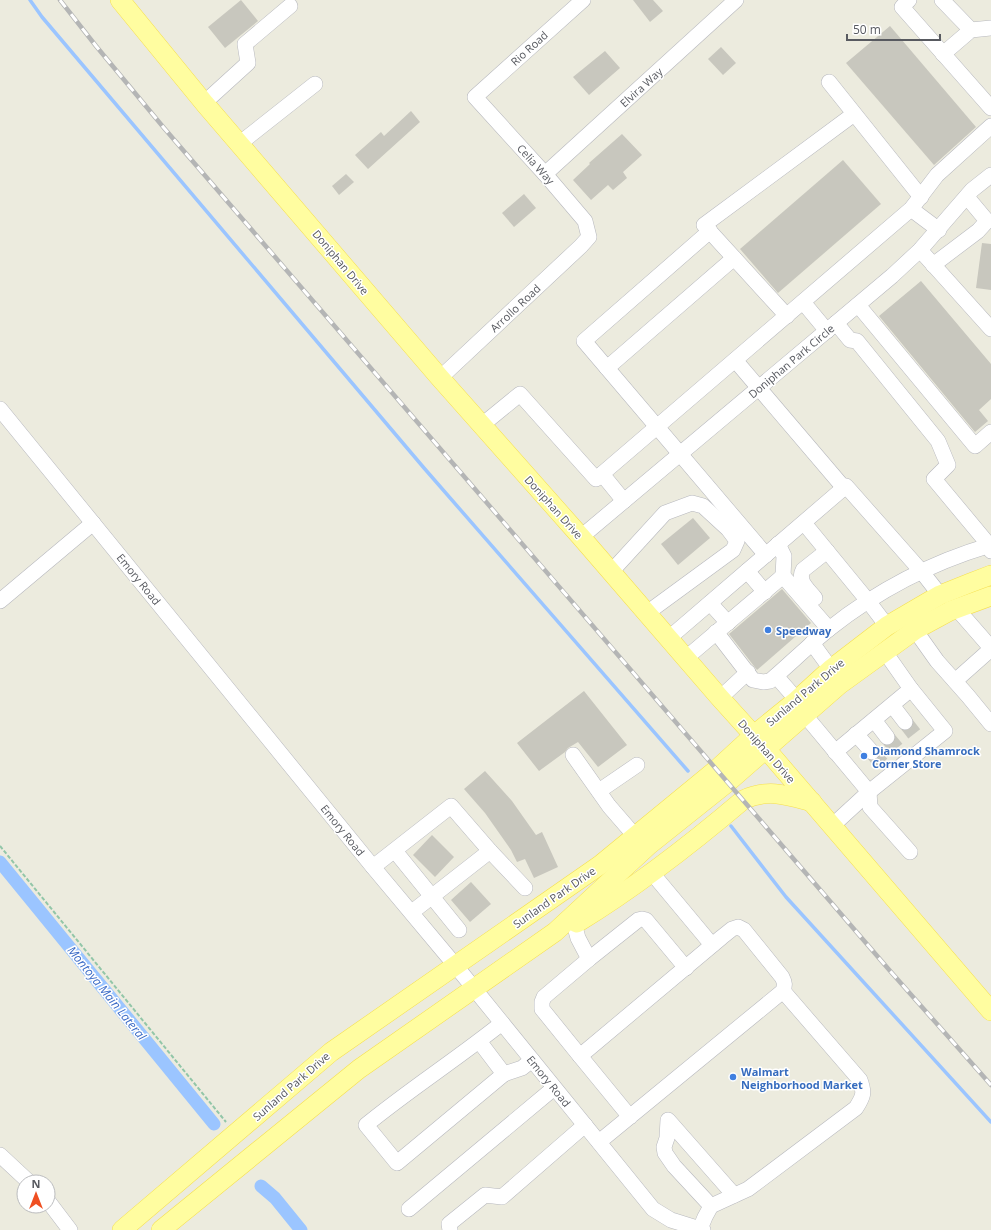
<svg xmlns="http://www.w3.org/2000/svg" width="991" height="1230" font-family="'Open Sans',sans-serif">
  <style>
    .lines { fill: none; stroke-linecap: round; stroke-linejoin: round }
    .stream { stroke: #9bc5ff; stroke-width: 3.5 }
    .canal { stroke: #9bc5ff; stroke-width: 13 }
    .building { fill: #c8c7be }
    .minor-tunnel { stroke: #c7c7be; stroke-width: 15; stroke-dasharray: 15 8; stroke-linecap: butt }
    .minor-casing { stroke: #b7b8be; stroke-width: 16 }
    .major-casing { stroke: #f6df4d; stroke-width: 20 }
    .path { stroke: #92c6a8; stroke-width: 2; stroke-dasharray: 4 2; stroke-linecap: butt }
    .minor { stroke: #fff; stroke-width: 15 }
    .major { stroke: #fffda0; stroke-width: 19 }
    .rail-casing { stroke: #b4b5b5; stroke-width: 4.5 }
    .rail { stroke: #fff; stroke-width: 3; stroke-dasharray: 9; stroke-linecap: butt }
    .shop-dot { fill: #3f7fe0; stroke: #fff; stroke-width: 1.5 }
    .labels { text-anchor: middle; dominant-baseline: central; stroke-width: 3; stroke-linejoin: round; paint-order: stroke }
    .street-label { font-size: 11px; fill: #585a60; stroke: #fff }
    .shop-label { font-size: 11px; font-weight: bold; fill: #366cbe; stroke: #fff; text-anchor: start }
    .water-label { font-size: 12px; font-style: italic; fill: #3a6ac6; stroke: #fff }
  </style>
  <rect width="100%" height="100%" fill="#ecebde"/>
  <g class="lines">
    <!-- stream -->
    <g class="stream">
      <polyline points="30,0 42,17 424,468 688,771"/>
      <polyline points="731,826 786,897 991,1122"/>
    </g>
    <!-- canal -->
    <g class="canal">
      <polyline points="0,862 214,1124"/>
      <polyline points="261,1186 275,1198 301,1230"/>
    </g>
  </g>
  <!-- building -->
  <g class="building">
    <polygon points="241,0 258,21 225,48 208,27"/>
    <polygon points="633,0 653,0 663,11 650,22"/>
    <polygon points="890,26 976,127 934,165 846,63"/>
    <polygon points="721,47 736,63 723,75 708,59"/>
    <polygon points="605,51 620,68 589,95 573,77"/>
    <polygon points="411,111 420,122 368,169 355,155 381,132 384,136"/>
    <polygon points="622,134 642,155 623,172 627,178 613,190 608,185 591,200 573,180 590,164 589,163"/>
    <polygon points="843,160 881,204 778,293 740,249"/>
    <polygon points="346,174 354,182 339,195 332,186"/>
    <polygon points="524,194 536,208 514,227 502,213"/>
    <polygon points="982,243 991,244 991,290 976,288"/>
    <polygon points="921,281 991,364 991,399 979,410 988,421 975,432 879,316"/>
    <polygon points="693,518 710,538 678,565 661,544"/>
    <polygon points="782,589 811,623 757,670 729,634"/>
    <polygon points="584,691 627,745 598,767 578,742 568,748 565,752 539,771 517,743"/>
    <polygon points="485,771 512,801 536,835 542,832 558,867 534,878 525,859 517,862 511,850 485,813 464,789"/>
    <polygon points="432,835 454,857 435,877 413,855"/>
    <polygon points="471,882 491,904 470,922 451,900"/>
  </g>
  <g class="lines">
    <!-- minor-tunnel -->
    <g class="minor-tunnel">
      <polyline points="905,722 919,740"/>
      <polyline points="887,737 902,755"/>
      <polyline points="872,752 886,769"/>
    </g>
    <defs>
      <g id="minor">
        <polyline points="909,0 902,7 991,108"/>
        <polyline points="942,0 971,30"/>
        <polyline points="943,54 971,30 991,28"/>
        <polyline points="829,82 921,197"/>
        <polyline points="204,103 248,63 245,44 290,6"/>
        <polyline points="239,144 315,84"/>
        <polyline points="545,174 736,0"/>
        <polyline points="911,209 939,230"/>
        <polyline points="710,231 584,341 766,555"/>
        <polyline points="920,250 991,329"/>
        <polyline points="933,265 978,231 987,221 967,197"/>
        <polyline points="803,302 827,331"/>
        <polyline points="858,305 975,446 991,432"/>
        <polyline points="787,316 704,225 854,114"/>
        <polyline points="836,323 850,340 857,341 938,441 948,465 934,479 989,545 991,551"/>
        <polyline points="735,360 844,488"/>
        <polyline points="607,368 734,258"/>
        <polyline points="440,378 581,246 589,237 585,221 545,174 475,97 583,0"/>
        <polyline points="0,409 373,867 455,965 653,1209 671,1220 703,1230"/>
        <polyline points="482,425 520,394 596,479 911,209 937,175 991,126"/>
        <polyline points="602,474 624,501"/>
        <polyline points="804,523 868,601 887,626"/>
        <polyline points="581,537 892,276 920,250 972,190 991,175"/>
        <polyline points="778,544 784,556 783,576"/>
        <polyline points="747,571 765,592"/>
        <polyline points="611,572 665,513 692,503 703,506 728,529 737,541 733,550 647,613"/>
        <path d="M815,598C808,589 797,581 803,570L827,551"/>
        <polyline points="0,601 93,523"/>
        <polyline points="710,603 728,623"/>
        <polyline points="957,609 991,648"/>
        <polyline points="915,630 937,661 968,696 991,724"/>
        <path d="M716,632L753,680L763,682L770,681C790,664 809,645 829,629C877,591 933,562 991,545"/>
        <polyline points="669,638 846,486 922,572 940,595"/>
        <polyline points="812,643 831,669"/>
        <polyline points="686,658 783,576 829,629"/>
        <polyline points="776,676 797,700"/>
        <polyline points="955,681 991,649"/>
        <polyline points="720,698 748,672"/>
        <polyline points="892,705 905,722"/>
        <polyline points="804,714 869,792 945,731 911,689 885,652"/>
        <polyline points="874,720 887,737"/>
        <polyline points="856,734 872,752"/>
        <polyline points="835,752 911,689"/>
        <polyline points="573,755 609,806 635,836"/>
        <polyline points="599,791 637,765"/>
        <polyline points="869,792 870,807 910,852"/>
        <polyline points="832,826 869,792"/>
        <polyline points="395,851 459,930"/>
        <polyline points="373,867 451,806 490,851"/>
        <polyline points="652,873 712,945"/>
        <polyline points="412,912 490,851 525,888"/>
        <polyline points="572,916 578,938 589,959"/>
        <path d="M479,1041L504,1074L397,1163L366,1125C410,1089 457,1059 502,1023"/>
        <polyline points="580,1056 542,1009 542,1002 544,997 589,959 638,920 642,919 646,920 686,968"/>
        <polyline points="504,1074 522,1068 532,1060"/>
        <path d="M599,1142L783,991C785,985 785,983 782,977L744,930L738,927L732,929L722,937L580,1056L630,1117"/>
        <polyline points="0,1155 29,1182"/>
        <polyline points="48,1201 70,1230"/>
        <polyline points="711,1206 674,1166 665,1153 664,1147 667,1138 668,1120 734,1195"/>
        <polyline points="409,1209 554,1088"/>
        <path d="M700,1229L705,1217L711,1206L748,1189L856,1108C863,1097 865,1093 860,1080L783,991"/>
        <polyline points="450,1230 449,1224 485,1195 502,1197 585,1125"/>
      </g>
      <g id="major">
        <polyline points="120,0 205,104 440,378 581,537 720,698 766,749 991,1011"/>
        <path d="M577,923C636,887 690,845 743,800C768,788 787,795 812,802"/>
        <polyline points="122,1230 331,1052 600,865 717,769 754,735 797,700 831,669 887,626 940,595 970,583 991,575"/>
        <polyline points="161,1230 359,1069 555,932 649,845 728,782 839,685 915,630 950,611 991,596"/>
      </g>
    </defs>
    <!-- minor casing -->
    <use href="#minor" class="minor-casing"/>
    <!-- major casing -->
    <use href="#major" class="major-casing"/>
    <!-- path -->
    <polyline class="path" points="0,846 226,1122"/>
    <!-- minor -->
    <use href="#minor" class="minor"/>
    <!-- major -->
    <use href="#major" class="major"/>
    <defs>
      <polyline id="rail" points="60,0 96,46 164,128 891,972 991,1085"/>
    </defs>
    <!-- rail casing -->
    <use href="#rail" class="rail-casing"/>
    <!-- rail -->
    <use href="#rail" class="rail"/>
  </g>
  <!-- markers -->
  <g class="shop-dot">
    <circle cx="768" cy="630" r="4"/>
    <circle cx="864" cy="756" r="4"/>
    <circle cx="733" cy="1077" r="4"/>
  </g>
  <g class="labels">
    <!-- street labels -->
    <g class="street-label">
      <text transform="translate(529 48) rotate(-42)">Rio Road</text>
      <text transform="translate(641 87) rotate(-42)">Elvira Way</text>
      <text transform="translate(536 164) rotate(48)">Celia Way</text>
      <text transform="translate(341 262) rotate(50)">Doniphan Drive</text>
      <text transform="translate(515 308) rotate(-43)">Arrollo Road</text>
      <text transform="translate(791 361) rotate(-40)">Doniphan Park Circle</text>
      <text transform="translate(554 507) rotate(48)">Doniphan Drive</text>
      <text transform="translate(139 579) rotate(51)">Emory Road</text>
      <text transform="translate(805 692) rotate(-40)">Sunland Park Drive</text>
      <text transform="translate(767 751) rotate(49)">Doniphan Drive</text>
      <text transform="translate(343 830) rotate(51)">Emory Road</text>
      <text transform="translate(554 897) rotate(-35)">Sunland Park Drive</text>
      <text transform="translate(549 1081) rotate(51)">Emory Road</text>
      <text transform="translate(291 1086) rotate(-41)">Sunland Park Drive</text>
    </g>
    <!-- shop labels -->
    <g class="shop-label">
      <text x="776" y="630">Speedway</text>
      <text x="872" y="750">Diamond Shamrock<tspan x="872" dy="13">Corner Store</tspan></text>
      <text x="741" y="1071">Walmart<tspan x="741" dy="13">Neighborhood Market</tspan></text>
    </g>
    <!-- water labels -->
    <g class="water-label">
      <text transform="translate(107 993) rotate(51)">Montoya Main Lateral</text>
    </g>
  </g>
  <!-- north arrow -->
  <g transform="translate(36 1194)"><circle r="19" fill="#ffffff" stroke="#bcbdbf"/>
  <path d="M0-3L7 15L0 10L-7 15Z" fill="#ef4f21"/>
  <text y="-6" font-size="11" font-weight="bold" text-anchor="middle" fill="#585a60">N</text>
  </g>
  <!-- scale -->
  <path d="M847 34v6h93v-6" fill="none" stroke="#585a60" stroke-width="2"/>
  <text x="853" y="34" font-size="12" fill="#585a60" stroke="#ffffff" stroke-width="3" paint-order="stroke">50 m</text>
</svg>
